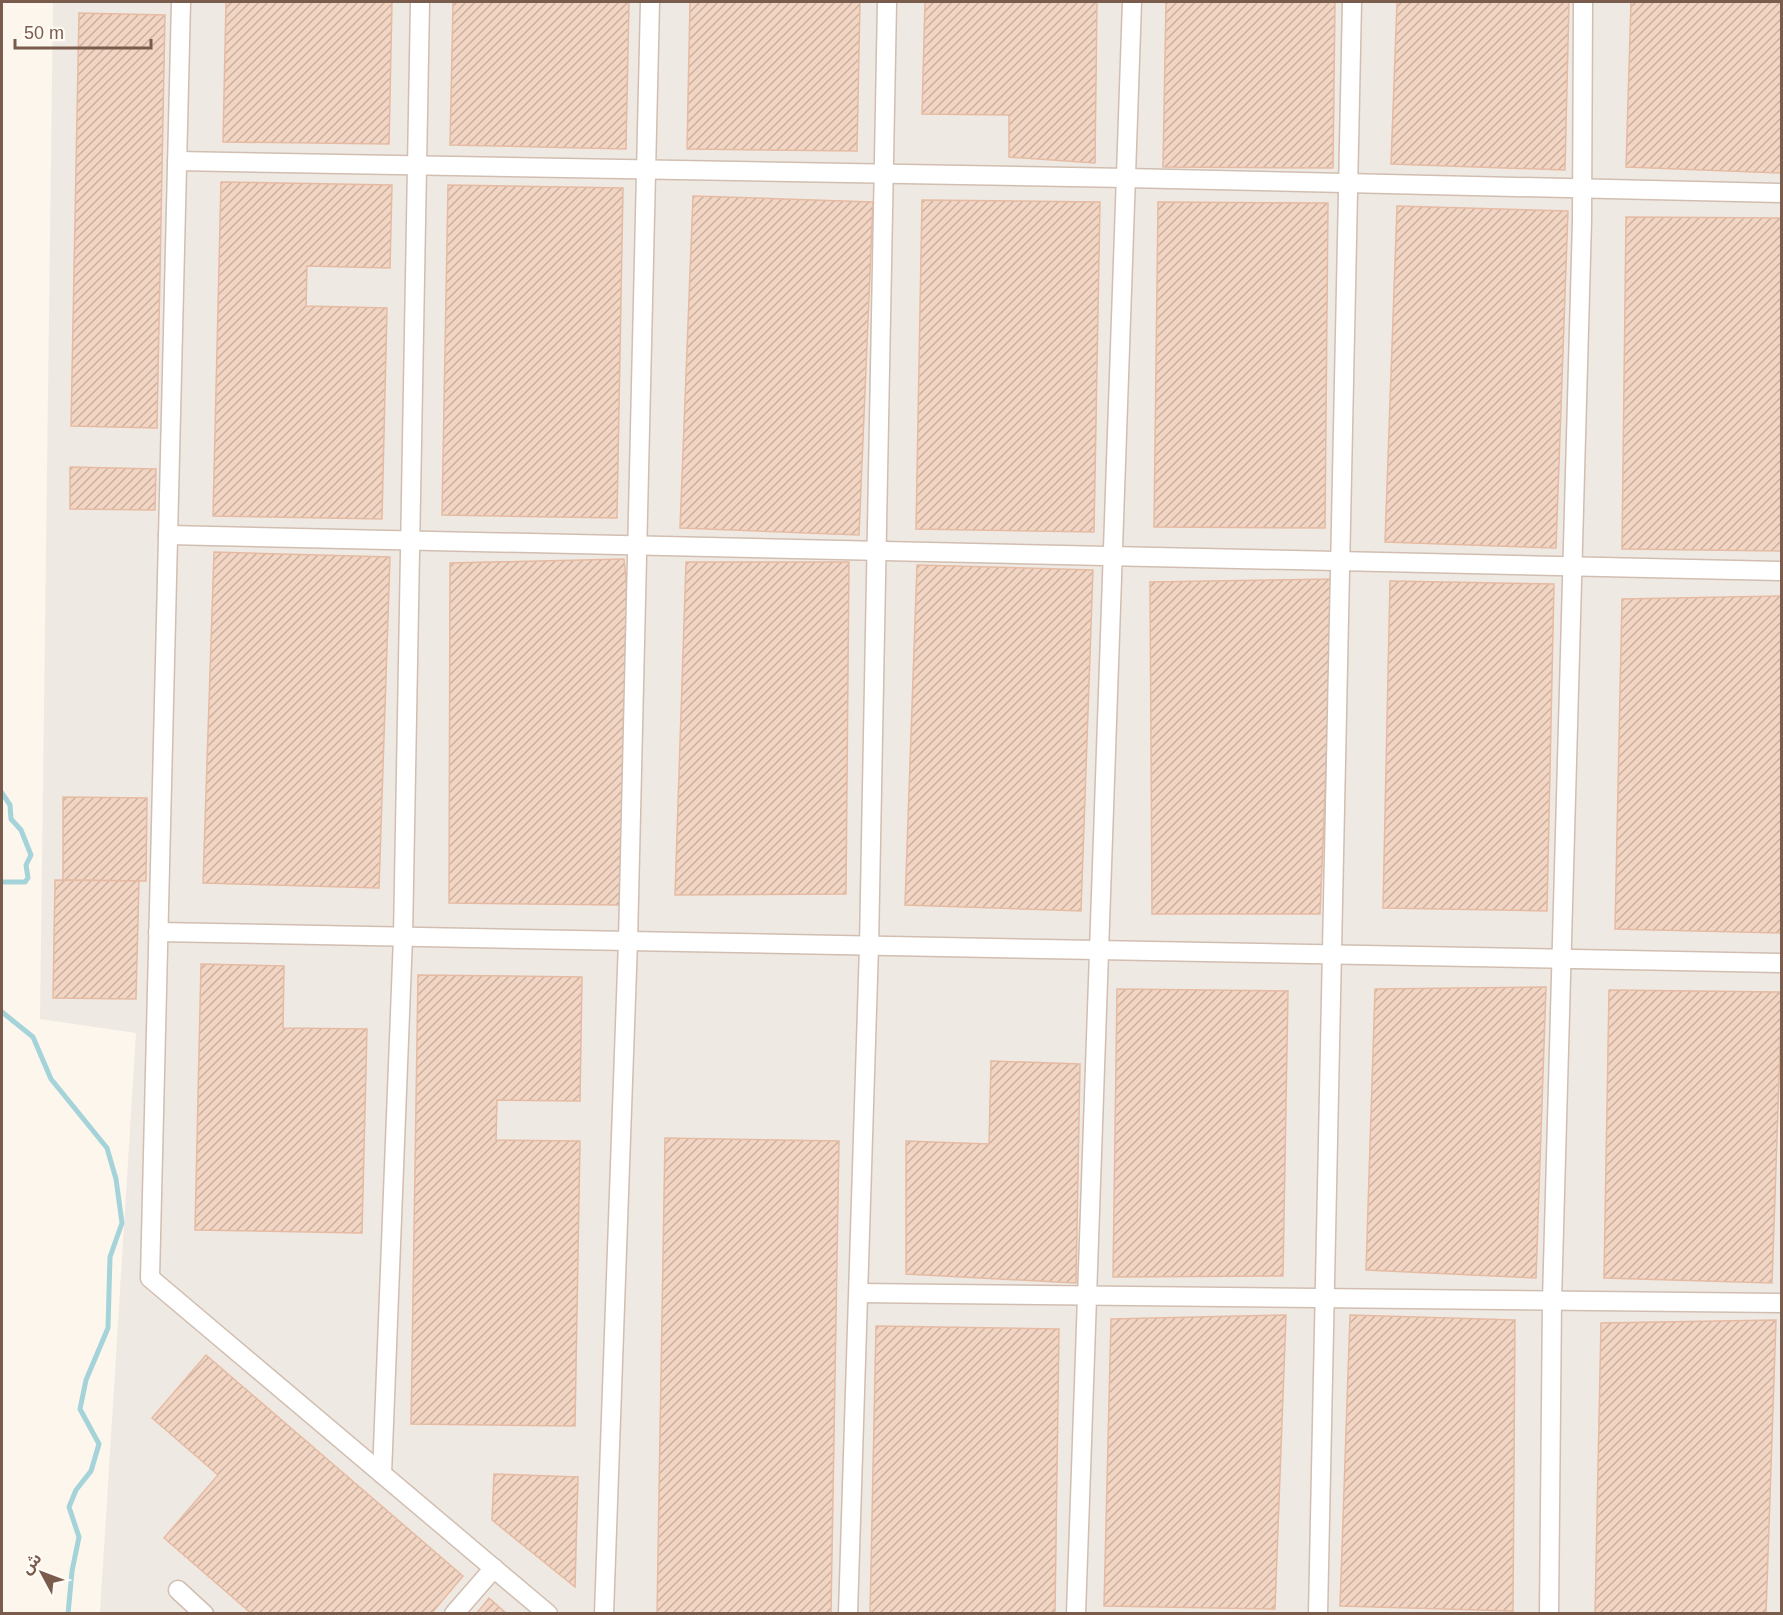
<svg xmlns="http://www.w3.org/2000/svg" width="1783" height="1615" font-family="Helvetica,'Noto Sans Arabic',sans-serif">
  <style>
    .industrial { fill: #efe9e4 }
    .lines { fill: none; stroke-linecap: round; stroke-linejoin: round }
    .stream { stroke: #a5d3da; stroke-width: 5 }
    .building { fill: url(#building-hatch); stroke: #e6bba3; stroke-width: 1.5 }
    .minor-casing { stroke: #d1beb0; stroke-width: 21 }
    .minor { stroke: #fff; stroke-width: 18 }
  </style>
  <defs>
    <pattern id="building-hatch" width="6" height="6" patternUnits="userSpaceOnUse" patternTransform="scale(1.5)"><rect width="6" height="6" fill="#f3d5c3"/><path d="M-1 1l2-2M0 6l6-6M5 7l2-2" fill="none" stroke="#cab0a1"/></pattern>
  </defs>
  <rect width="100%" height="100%" fill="#fdf6ec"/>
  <!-- industrial -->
  <polygon class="industrial" points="53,2 1781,2 1781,1613 100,1613 136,1033 40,1019"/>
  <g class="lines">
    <!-- stream -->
    <g class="stream">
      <polyline points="2,793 10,805 11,819 21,830 31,855 26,865 28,878 25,882 2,882"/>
      <polyline points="2,1012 33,1037 51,1079 107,1148 116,1179 122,1223 110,1257 108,1328 86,1380 80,1409 99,1444 91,1471 76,1490 69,1507 79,1537 72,1571 68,1614"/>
    </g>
  </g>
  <!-- building -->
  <g class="building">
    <polygon points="226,2 392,2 389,144 223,142"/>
    <polygon points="453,2 629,2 626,149 450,145"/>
    <polygon points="690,2 860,2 857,151 687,149"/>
    <polygon points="925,2 1097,2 1095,163 1009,157 1009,115 922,114"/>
    <polygon points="1166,2 1335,2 1333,168 1163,167"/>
    <polygon points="1397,2 1569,2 1565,170 1391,164"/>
    <polygon points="1631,2 1782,2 1782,173 1626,167"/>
    <polygon points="79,13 165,15 157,428 71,426"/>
    <polygon points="221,182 392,185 390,268 307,266 306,306 387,308 382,519 213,516"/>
    <polygon points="448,185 623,188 617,518 442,515"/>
    <polygon points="693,196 873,202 859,535 680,528"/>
    <polygon points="922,200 1100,202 1094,532 916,529"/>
    <polygon points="1158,202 1328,203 1325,528 1154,527"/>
    <polygon points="1397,206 1568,211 1556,548 1385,542"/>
    <polygon points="1626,217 1782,218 1782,551 1622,549"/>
    <polygon points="70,467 156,469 155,510 70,509"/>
    <polygon points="214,552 390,557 379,888 203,883"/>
    <polygon points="624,559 629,609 620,905 449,903 450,563"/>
    <polygon points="686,562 849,562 846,894 675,895"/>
    <polygon points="917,565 1093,570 1081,911 905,905"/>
    <polygon points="1334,579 1320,914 1152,914 1150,582"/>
    <polygon points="1390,581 1554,584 1547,911 1383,908"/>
    <polygon points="1782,596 1782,933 1615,929 1622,599"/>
    <polygon points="63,797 147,798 146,881 63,880"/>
    <polygon points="55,880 139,881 136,999 53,998"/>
    <polygon points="201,964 284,966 283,1028 367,1029 362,1233 195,1230"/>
    <polygon points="418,975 582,977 580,1101 497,1100 496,1140 580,1141 575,1426 411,1424"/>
    <polygon points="1546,987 1536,1278 1366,1270 1375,989"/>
    <polygon points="1117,989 1288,991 1283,1276 1113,1277"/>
    <polygon points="1609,990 1782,992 1772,1283 1604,1278"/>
    <polygon points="991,1061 1080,1064 1076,1283 906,1274 906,1141 989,1144"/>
    <polygon points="665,1138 839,1141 831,1614 657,1614"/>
    <polygon points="1286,1315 1275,1609 1104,1606 1111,1319"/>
    <polygon points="1350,1315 1515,1320 1513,1611 1340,1606"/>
    <polygon points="1776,1320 1766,1614 1595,1614 1601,1323"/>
    <polygon points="876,1326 1059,1329 1055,1614 870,1614"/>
    <polygon points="206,1355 463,1576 431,1614 252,1614 164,1538 218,1475 152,1418"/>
    <polygon points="494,1474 578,1477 575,1587 492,1520"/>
    <polygon points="489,1598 507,1614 476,1614"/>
  </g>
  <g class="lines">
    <defs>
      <g id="minor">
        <polyline points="181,2 150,1278 548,1614"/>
        <polyline points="177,161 1126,178 1782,193"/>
        <polyline points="168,535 1782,571"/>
        <polyline points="158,932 1782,963"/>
        <polyline points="859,1293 1782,1303"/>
        <polyline points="382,1474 403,937 420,2"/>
        <polyline points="178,1590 204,1614"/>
        <polyline points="454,1614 494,1568"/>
        <polyline points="604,1614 628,941 650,2"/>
        <polyline points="848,1614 869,946 887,2"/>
        <polyline points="1076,1614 1132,2"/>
        <polyline points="1318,1614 1352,2"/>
        <polyline points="1549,1614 1552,1301 1582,221 1583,2"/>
      </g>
    </defs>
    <!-- minor casing -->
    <use href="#minor" class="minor-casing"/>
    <!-- minor -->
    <use href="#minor" class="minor"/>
  </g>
  <!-- border -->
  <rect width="1783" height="1615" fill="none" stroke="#7a5c4d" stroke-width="6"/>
  <!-- north arrow -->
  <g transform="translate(42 1573) rotate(311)" stroke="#fffaf3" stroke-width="4.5" paint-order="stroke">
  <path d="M0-4.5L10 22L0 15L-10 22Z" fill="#7a5c4d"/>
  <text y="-9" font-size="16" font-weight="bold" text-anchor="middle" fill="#7a5c4d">ش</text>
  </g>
  <!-- scale -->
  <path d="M15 39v9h136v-9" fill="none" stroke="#7a5c4d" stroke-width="3"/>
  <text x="24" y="39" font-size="18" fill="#7a5c4d" stroke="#fffaf3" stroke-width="4.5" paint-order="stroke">50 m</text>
</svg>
